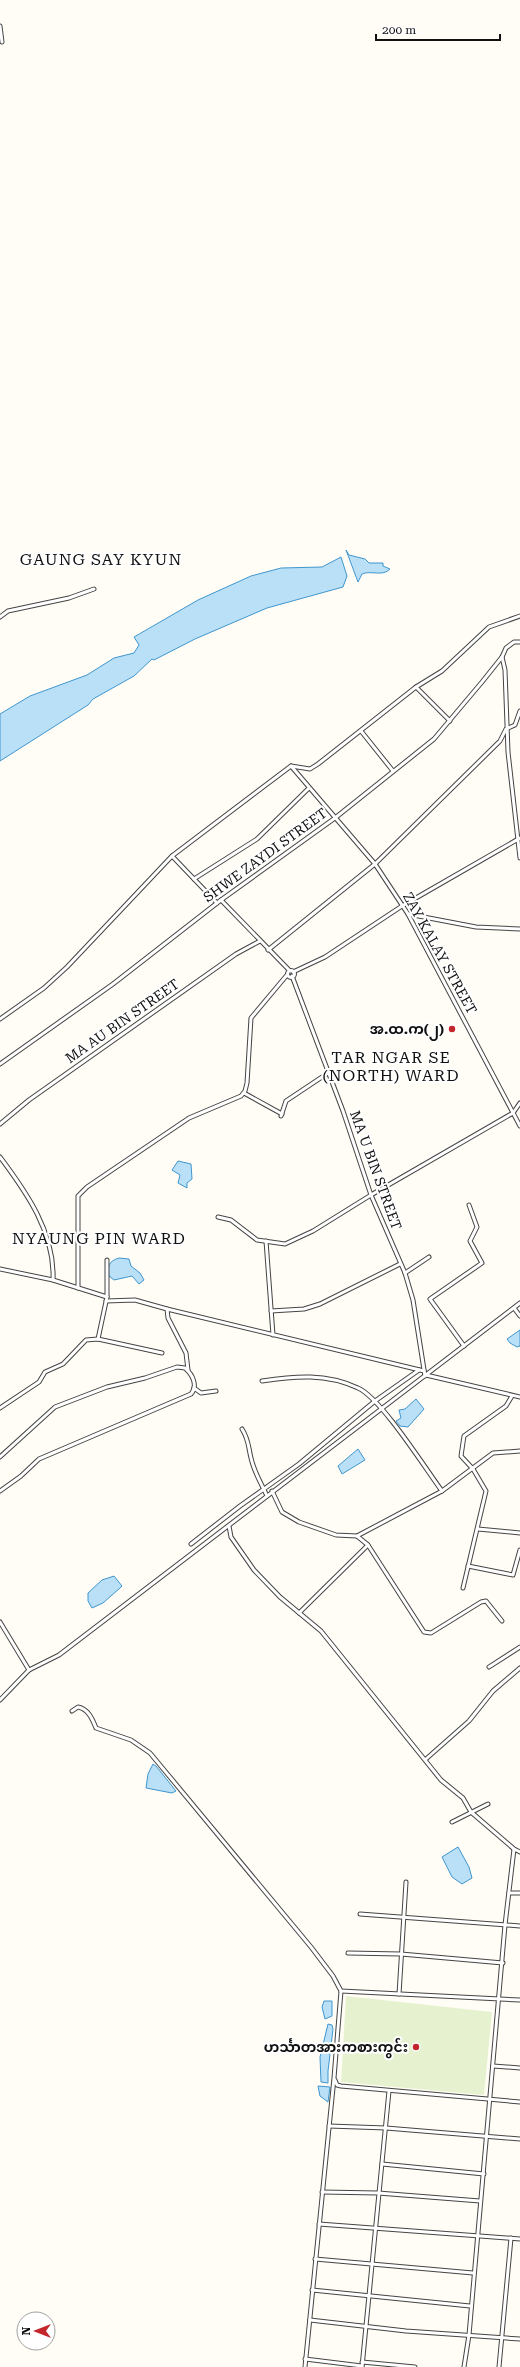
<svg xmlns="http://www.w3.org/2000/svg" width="520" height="2367" font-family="'Roboto Serif','Noto Sans Myanmar',serif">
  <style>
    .pitch { fill: #e6f2cf }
    .water { fill: #b9e0f7; stroke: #3f96cf }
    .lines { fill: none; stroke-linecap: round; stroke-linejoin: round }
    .minor-casing { stroke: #444; stroke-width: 5 }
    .minor { stroke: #fff; stroke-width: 3 }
    .poi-dot { fill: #c4262e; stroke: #fff; stroke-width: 1.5 }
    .labels { text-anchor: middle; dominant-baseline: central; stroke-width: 4; stroke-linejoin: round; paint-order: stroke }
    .street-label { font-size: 14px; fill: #111; stroke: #fff }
    .poi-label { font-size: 14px; font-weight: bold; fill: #111; stroke: #fff; text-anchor: end }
    .quarter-label { font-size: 16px; letter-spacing: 1px; fill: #111; stroke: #fff }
  </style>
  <rect width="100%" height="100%" fill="#fffdf5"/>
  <!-- pitch -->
  <polygon class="pitch" points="346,1996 492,2012 484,2095 341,2082"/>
  <!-- water -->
  <g class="water">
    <path d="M346,550L349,555L365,559L369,563H383V566L390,569C383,577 371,570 362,574L358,582Z"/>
    <polygon points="341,557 347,576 343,587 267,608 195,639 154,660 152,659 134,676 93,699 88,705 0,761 0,714 30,696 87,675 114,658 134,653 139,645 134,637 198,600 251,576 281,568 322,567"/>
    <polygon points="178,1161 191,1164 192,1179 187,1183 187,1188 178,1183 180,1175 172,1170"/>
    <path d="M119,1258L129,1259L131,1266L140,1273L144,1280L139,1284L132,1276L114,1280L109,1276C107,1266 109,1261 119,1258Z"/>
    <polygon points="520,1330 520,1346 517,1347 510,1343 507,1339"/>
    <polygon points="416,1399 424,1409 408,1427 400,1426 396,1421 401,1418 399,1410 405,1409"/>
    <polygon points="358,1449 365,1460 342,1474 338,1466"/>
    <polygon points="114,1576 122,1586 120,1588 103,1603 92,1608 88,1601 88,1593 102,1580"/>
    <polygon points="153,1764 156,1766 176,1791 172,1793 146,1788 148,1774"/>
    <polygon points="458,1847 469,1867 472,1878 462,1884 452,1877 442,1857"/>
    <polygon points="324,2001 332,2001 332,2016 325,2019 322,2007"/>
    <polygon points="328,2024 332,2025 333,2029 328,2071 328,2083 321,2082 320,2057"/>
    <polygon points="318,2086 330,2087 328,2102 320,2096"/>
  </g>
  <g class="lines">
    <defs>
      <g id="minor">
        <polyline points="0,26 2,42"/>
        <polyline points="0,617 8,611 69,598 94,589"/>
        <polyline points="502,657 505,670 508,752 520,858"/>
        <polyline points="416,687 450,721"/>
        <polyline points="361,731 393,771"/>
        <polyline points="291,766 375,864 408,914 520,1126"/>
        <polyline points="172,856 217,903"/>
        <polyline points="194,879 257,839 309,788"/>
        <polyline points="221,900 290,971"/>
        <polyline points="408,914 476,927 520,929"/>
        <polyline points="268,950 375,864 500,741 506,729 515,725 520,711"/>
        <circle cx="291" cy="974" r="3.5"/>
        <polyline points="293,972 325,957 402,906 520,838"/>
        <polyline points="292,976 343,1111 371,1195 405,1273 413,1300 425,1376"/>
        <polyline points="0,1019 44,988 67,967 172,856 291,766 310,769 318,764 416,687 442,671 489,627 520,616"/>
        <polyline points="0,1064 113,984 221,900 335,818 434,739 482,682 502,657 506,648 514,642 520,642"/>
        <polyline points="244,1093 282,1114"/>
        <polyline points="281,1116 286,1101 328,1073"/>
        <polyline points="0,1124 29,1100 236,954 260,941"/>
        <path d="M0,1157C27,1193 55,1233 53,1280"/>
        <polyline points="218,1217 231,1220 257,1240 285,1244 313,1231 371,1195 513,1113 520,1103"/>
        <polyline points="266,1241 273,1335"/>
        <polyline points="0,1269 53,1280 107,1297"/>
        <polyline points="405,1273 429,1257"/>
        <polyline points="78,1288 78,1196 87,1187 189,1118 241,1096 245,1091 247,1083 251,1018 287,975"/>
        <polyline points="106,1301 135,1300 167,1309"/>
        <polyline points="514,1308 520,1316"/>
        <polyline points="271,1311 304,1309 320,1304 400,1264"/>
        <polyline points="98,1339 107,1297 107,1260"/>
        <polyline points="464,1346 430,1299 482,1263 470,1241 477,1227 469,1205"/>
        <polyline points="188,1370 186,1353 168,1318 167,1309 424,1371"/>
        <polyline points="426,1375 520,1397"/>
        <path d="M262,1381C295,1376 326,1373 358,1388C381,1398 425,1468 442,1491"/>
        <polyline points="194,1388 201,1393 216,1391"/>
        <polyline points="0,1408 39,1382 45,1372 63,1364 86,1340 98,1339 162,1353"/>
        <path d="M242,1429C249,1440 248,1446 251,1458C254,1472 261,1483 267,1496"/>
        <path d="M0,1457L55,1407L107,1387L145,1378L177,1367L185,1368C193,1375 198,1386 191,1394L39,1459L21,1476L0,1491"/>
        <polyline points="272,1491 282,1512 299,1522 336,1535 357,1536 442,1491 493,1453 520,1451"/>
        <polyline points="229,1526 231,1537 254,1570 280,1597 321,1631 441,1780 463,1798 471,1812 514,1849 520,1852"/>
        <polyline points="478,1529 520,1533"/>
        <polyline points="357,1536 368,1545 424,1632 431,1633 481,1602 486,1601 502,1621"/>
        <polyline points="191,1544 240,1506 299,1464 375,1401 419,1370"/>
        <polyline points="468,1566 513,1575 520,1550"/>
        <polyline points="463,1588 486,1491 473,1469 461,1456 464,1436 506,1406 512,1396"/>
        <polyline points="299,1613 368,1545"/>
        <polyline points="0,1622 29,1670"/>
        <polyline points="489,1667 520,1647"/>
        <polyline points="0,1700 29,1670 59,1655 520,1303"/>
        <path d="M72,1711L78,1707C88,1709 92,1718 96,1728L131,1740L150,1753L311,1947L333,1976L341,1991L334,2078L305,2367"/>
        <polyline points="426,1759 469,1721 493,1691 520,1668"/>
        <polyline points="452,1822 488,1804"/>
        <polyline points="509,1893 520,1893"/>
        <polyline points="360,1914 520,1926"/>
        <polyline points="348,1953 401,1954 503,1963"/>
        <polyline points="341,1991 520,2000"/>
        <polyline points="399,1994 406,1882"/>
        <polyline points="493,2066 520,2068"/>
        <polyline points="335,2080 337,2085 341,2086 520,2102"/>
        <polyline points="329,2126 386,2128 520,2139"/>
        <polyline points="382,2164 484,2174"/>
        <polyline points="322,2192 378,2193 480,2201"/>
        <polyline points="319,2224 520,2239"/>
        <polyline points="315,2259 473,2273"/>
        <polyline points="312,2290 470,2306"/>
        <polyline points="310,2320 406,2331 520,2339"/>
        <polyline points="305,2359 362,2366"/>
        <polyline points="362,2362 415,2367"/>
        <polyline points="362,2367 389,2091"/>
        <polyline points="464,2367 469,2335 505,1925 514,1849"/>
        <polyline points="499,2367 511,2238"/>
      </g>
    </defs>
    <!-- minor casing -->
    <use href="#minor" class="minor-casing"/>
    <!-- minor -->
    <use href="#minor" class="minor"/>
  </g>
  <!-- markers -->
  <g class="poi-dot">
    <circle cx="452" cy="1029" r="4"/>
    <circle cx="416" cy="2047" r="4"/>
  </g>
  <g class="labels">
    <!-- street labels -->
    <g class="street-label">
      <text transform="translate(265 855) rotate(-36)">SHWE ZAYDI STREET</text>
      <text transform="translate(440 953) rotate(61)">ZAY KALAY STREET</text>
      <text transform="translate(122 1021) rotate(-35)">MA AU BIN STREET</text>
      <text transform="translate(376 1170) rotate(70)">MA U BIN STREET</text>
    </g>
    <!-- poi labels -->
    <g class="poi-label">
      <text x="444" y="1029">အ.ထ.က(၂)</text>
      <text x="408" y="2047">ဟင်္သာတအားကစားကွင်း</text>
    </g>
    <!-- quarter labels -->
    <g class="quarter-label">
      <text x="101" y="559">GAUNG SAY KYUN</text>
      <text x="391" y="1057">TAR NGAR SE<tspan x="391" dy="18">(NORTH) WARD</tspan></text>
      <text x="99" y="1238">NYAUNG PIN WARD</text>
    </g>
  </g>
  <!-- north arrow -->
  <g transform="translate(36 2331) rotate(270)"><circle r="19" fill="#ffffff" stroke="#a0a0a0"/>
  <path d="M0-3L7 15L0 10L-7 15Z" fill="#c4262e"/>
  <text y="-6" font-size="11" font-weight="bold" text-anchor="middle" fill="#111111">N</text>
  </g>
  <!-- scale -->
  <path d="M376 34v6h124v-6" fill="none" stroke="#111111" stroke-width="2"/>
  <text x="382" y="34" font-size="12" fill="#111111" stroke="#ffffff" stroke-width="3" paint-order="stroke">200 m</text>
</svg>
